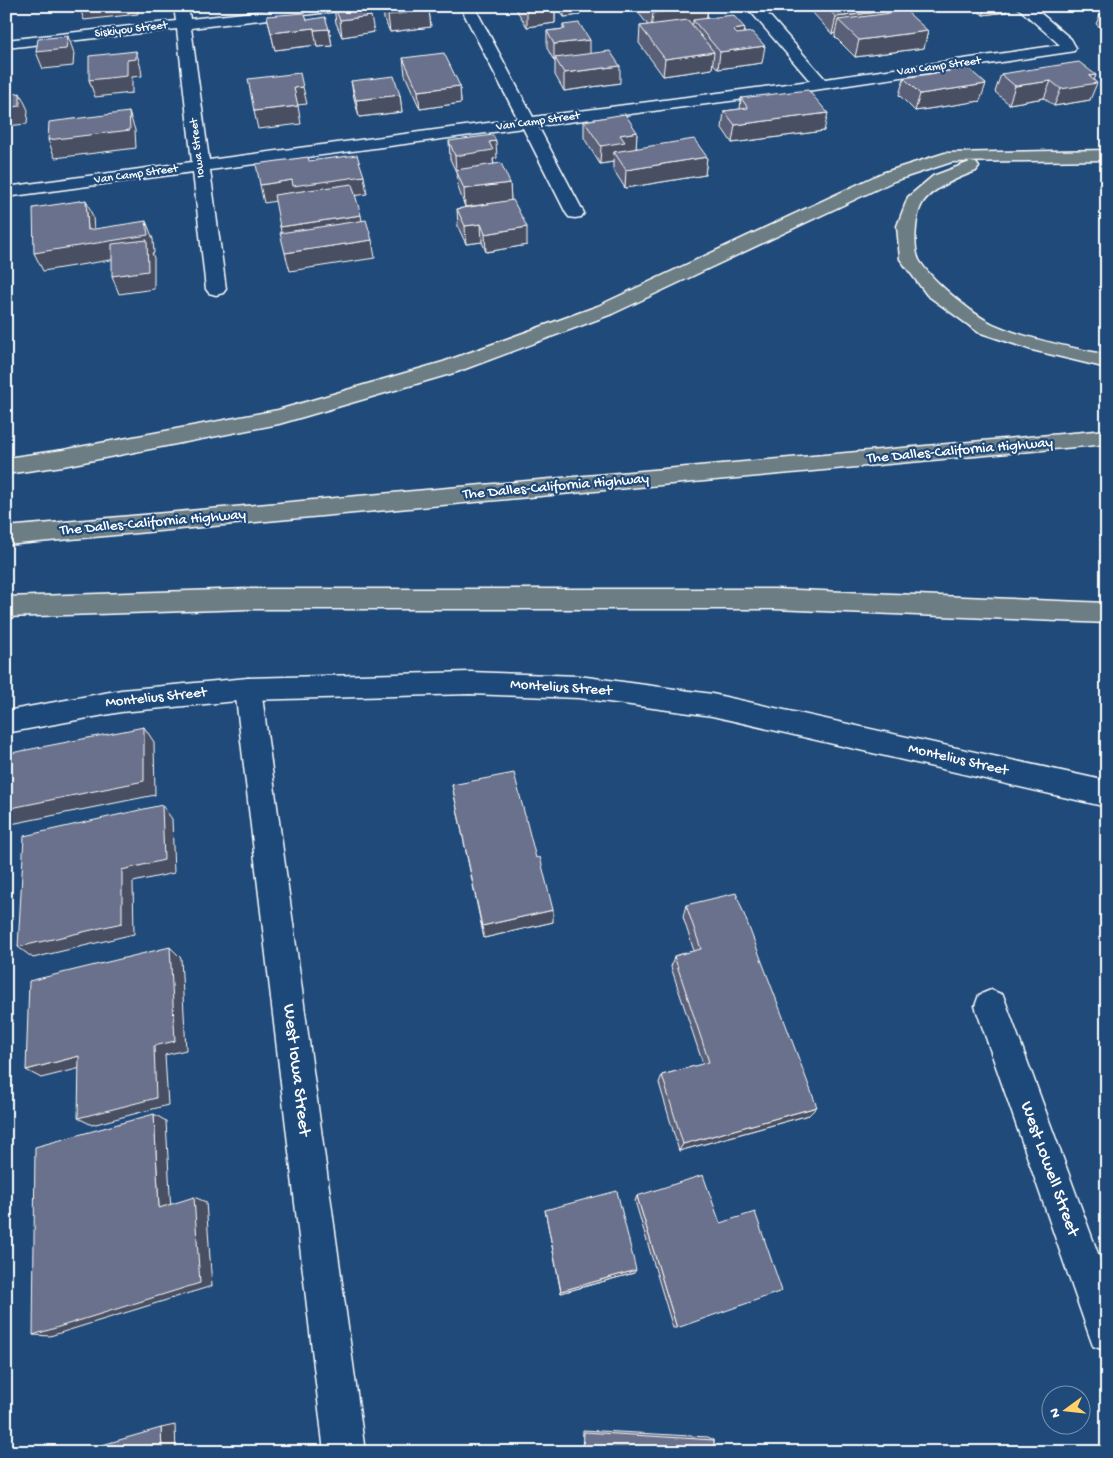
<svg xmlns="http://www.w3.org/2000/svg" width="1113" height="1458" font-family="'Gochi Hand',sans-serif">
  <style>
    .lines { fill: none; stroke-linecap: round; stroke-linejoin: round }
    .minor-casing { stroke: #fff; stroke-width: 3 }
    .tertiary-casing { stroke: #fff; stroke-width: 3 }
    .trunk-casing { stroke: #fff; stroke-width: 3 }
    .minor { fill: #1f4a7a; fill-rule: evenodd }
    .tertiary { fill: #1f4a7a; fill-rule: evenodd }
    .trunk { fill: #6c7e84; fill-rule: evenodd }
    .wall { fill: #5a6178; stroke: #fff }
    .shaded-wall { fill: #4a4f62; stroke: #fff }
    .building { fill: #69718c; stroke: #fff }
    .labels { text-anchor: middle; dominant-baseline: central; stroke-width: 4.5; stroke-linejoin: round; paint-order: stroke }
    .far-street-label { font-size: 12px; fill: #fff; stroke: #1f4a7a }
    .street-label { font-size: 15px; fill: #fff; stroke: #1f4a7a }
    .near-street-label { font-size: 18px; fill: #fff; stroke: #1f4a7a }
  </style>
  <rect width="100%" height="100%" fill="#1f4a7a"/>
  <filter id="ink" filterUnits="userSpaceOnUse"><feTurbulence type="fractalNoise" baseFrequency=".02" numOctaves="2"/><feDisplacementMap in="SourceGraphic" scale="10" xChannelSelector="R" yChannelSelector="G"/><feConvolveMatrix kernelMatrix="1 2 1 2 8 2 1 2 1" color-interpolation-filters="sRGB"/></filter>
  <g filter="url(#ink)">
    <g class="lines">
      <defs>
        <g id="minor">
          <polygon points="174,6 188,6 190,19 306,6 353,6 346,10 191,28 209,160 518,119 460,6 474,6 533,117 810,81 746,6 761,6 825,79 1060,45 1016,6 1032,6 1071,39 1076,48 1074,51 1069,52 821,89 538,126 584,213 581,217 575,218 569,217 566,213 523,128 210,170 226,289 223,293 216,295 209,293 206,289 193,172 6,197 6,187 192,162 177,29 6,48 6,40 176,21"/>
          <polygon points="248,678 257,681 261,689 365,1452 324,1452 235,689 239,681"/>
          <polygon points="991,990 1003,995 1007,1006 1107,1278 1107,1351 1093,1346 1088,1332 975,1006 979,995"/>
        </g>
        <polygon id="tertiary" points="470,672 579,676 712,694 1107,781 1107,807 712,716 579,698 470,694 248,700 121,712 6,733 6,711 121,690 248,678"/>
        <g id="trunk">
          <polygon points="1107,150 1107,160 952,162 894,181 612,314 457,372 279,424 63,466 6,474 6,458 63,450 278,410 443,362 598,306 882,173 945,153"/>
          <path d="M970,162L976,163L979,167L976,171C960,177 930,189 922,204C915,216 913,248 919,260C930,279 973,315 993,324C1029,340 1069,347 1107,355V368L1032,350L978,332L927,295L900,259L897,226L908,197L933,176Z"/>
          <polygon points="1107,430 1107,444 6,545 6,527"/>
          <polygon points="248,589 774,589 1107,603 1107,623 774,609 248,609 6,617 6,597"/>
        </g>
      </defs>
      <!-- minor casing -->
      <use href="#minor" class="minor-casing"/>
      <!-- tertiary casing -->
      <use href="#tertiary" class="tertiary-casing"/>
      <!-- trunk casing -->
      <use href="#trunk" class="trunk-casing"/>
      <!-- minor -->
      <use href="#minor" class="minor"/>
      <!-- tertiary -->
      <use href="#tertiary" class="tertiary"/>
      <!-- trunk -->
      <use href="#trunk" class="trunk"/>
    </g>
    <!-- wall -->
    <g class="wall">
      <polygon points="383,6 428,6 429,10 431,27 390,32 384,19"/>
      <polygon points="514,6 555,6 555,23 527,27"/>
      <polygon points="556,6 580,6 580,15 564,17"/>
      <polygon points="637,6 708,6 707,19 745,28 744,33 762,63 718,69 713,63 712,69 663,76 639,43 640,26 648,25 637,11"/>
      <polygon points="806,6 901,6 903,11 928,31 924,48 855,57 835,37 835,33 832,34 813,13 814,11 811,12"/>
      <polygon points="960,6 1008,6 1006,12 983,15 973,7 963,8"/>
      <polygon points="334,7 374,32 342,37 336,23"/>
      <polygon points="1107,7 1107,32 1096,24 1103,8"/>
      <polygon points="267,16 307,20 329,29 332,46 317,47 317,45 275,50"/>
      <polygon points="563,25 590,54 620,83 564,91 555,75 555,61 554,61 547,48 547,31 563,29"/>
      <polygon points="403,58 460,86 461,103 420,109 405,75"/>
      <polygon points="1001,74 1096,75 1094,80 1090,100 1054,106 1044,98 1009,104 995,92"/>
      <polygon points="904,78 980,101 915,111 899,95"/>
      <polygon points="351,81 400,95 402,112 359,117 354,98"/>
      <polygon points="741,98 824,131 732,143 722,128 724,111 740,109"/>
      <polygon points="584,121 637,132 636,148 707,157 705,175 625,188 613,169 613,162 600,164 584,138"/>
      <polygon points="449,141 497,158 493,159 494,164 510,183 511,201 527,245 486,252 482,242 466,244 458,227 457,209 507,201 465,207 458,187 457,174 450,159"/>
      <polygon points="452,785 536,858 553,922 484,938"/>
      <polygon points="686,905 809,1115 679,1151 659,1083 662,1075 703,1064 671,967 674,956 694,951 683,917"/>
      <polygon points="637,1196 677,1328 673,1328 635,1201"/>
      <polygon points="545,1210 634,1273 561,1293"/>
      <polygon points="583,1430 708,1437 714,1440 714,1452 582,1452"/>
    </g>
    <!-- shaded-wall -->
    <g class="shaded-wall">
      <polygon points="79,6 137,6 138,14 84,20"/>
      <polygon points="555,6 555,23 527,27 527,10"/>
      <polygon points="564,6 580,6 580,15 564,17"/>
      <polygon points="705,6 708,6 706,23 693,20 693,24 651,30 653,13"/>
      <polygon points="812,6 814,6 814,11 811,12"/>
      <polygon points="963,6 973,6 963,8"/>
      <polygon points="986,6 1008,6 1006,12 983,15"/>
      <polygon points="903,9 899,26 838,20 835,33 832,34 836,17"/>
      <polygon points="429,10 431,27 390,32 388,15"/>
      <polygon points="371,16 374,32 342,37 340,20"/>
      <polygon points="314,28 317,45 275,50 271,33"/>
      <polygon points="745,28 742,45 733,30"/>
      <polygon points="329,29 332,46 317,47 314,30"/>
      <polygon points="928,31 924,48 855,57 859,40"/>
      <polygon points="68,36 74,53 73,66 43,69 36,52"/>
      <polygon points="590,40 590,57 555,58 555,61 554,61 554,44"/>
      <polygon points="765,46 762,63 718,69 720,52"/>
      <polygon points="136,51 141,68 142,76 132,77 132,93 95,97 89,80"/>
      <polygon points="714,52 712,69 663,76 665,59"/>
      <polygon points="620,66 620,83 564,91 564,73"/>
      <polygon points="1096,75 1093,83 1097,83 1090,100 1054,106 1061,89 1089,76"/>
      <polygon points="1051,81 1044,98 1009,104 1015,86"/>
      <polygon points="986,84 980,101 915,111 920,94"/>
      <polygon points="460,86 461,103 420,109 418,91"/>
      <polygon points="303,87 307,104 297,105 294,88"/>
      <polygon points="20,93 28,110 27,124 6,126 6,108"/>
      <polygon points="400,95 402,112 359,117 356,100"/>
      <polygon points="298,106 301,124 258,129 254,111"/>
      <polygon points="129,112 135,130 136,148 55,158 48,140"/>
      <polygon points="828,113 824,131 732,143 735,125"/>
      <polygon points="637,132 636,150 614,152 613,162 600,164 601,146 620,135"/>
      <polygon points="496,141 497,158 493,159 494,168 456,170 455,156 489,142"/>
      <polygon points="707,157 705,175 625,188 626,170"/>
      <polygon points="364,176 367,194 297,204 296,198 264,203 260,185 292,180"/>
      <polygon points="510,183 511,201 465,207 464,189"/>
      <polygon points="86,200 93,217 95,243 146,221 153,239 154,253 152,253 154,258 154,289 119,294 112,276 147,254 43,271 34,253 88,230"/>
      <polygon points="361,215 364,233 284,244 280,227"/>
      <polygon points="481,224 482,242 466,244 465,226"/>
      <polygon points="527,227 527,245 486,252 485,234"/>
      <polygon points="372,240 375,258 290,271 285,253"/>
      <polygon points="144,727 154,742 155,795 6,825 6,809"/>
      <polygon points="162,805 172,819 174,873 133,882 134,934 33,958 18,947 122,870"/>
      <polygon points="553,910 553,922 484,938 482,926"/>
      <polygon points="170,947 181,958 186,1050 165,1055 168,1105 92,1125 78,1118 154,1046"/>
      <polygon points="79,1056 93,1065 41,1078 26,1070"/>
      <polygon points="817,1107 809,1115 679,1151 683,1144"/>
      <polygon points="154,1114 166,1121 171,1212 159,1208"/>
      <polygon points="194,1197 206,1202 212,1286 50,1336 33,1335"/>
      <polygon points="636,1270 634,1273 561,1293 561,1291"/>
      <polygon points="175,1425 176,1452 162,1452 161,1428"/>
    </g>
    <!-- building -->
    <g class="building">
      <polygon points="338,6 367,6 371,16 340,20 334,7"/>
      <polygon points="384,6 428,6 429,10 388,15"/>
      <polygon points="525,6 555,6 527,10"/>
      <polygon points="647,6 705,6 653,13"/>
      <polygon points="825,6 901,6 903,9 836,17"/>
      <polygon points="906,11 928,31 859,40 838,20"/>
      <polygon points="304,13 307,20 325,17 329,29 314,30 314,28 271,33 267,16"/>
      <polygon points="733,15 745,28 733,30 737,34 752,32 765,46 720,52 693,20"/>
      <polygon points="688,20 714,52 665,59 640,26"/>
      <polygon points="579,23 590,40 554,44 547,31 565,29 563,25"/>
      <polygon points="68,36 66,49 36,52 38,39"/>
      <polygon points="136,51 136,59 127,60 127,76 89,80 89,56"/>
      <polygon points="610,51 620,66 564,73 555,58"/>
      <polygon points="444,53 460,86 418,91 403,58"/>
      <polygon points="1079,62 1096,75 1089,76 1097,83 1061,89 1051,81 1015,86 1001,74"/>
      <polygon points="968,68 986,84 920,94 904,78"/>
      <polygon points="300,73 303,87 294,88 298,106 254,111 248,79"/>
      <polygon points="394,76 400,95 356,100 351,81"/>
      <polygon points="808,90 828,113 735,125 724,111 748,108 741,98"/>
      <polygon points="20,93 20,106 6,108 6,95"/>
      <polygon points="129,112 130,130 48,140 49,122"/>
      <polygon points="625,114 637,132 620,135 625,142 601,146 584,121"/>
      <polygon points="493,135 496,141 489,142 493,150 455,156 449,141"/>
      <polygon points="694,139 707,157 626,170 614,152"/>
      <polygon points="357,155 364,176 293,186 292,180 260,185 256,164 308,157 309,161"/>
      <polygon points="501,163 510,183 464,189 456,170"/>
      <polygon points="352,184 361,215 280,227 274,195"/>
      <polygon points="86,200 88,230 146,221 148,235 34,253 33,208"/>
      <polygon points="513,200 527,227 485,234 481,224 465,226 457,209"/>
      <polygon points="366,220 372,240 285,253 280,233"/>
      <polygon points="147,240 148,271 112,276 112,244"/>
      <polygon points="144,727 144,781 6,809 6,754"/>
      <polygon points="514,773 536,858 540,857 553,910 482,926 452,785"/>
      <polygon points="162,805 164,860 122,870 122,923 18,947 24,836"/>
      <polygon points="736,893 817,1107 683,1144 662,1075 709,1062 674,956 701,949 686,905"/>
      <polygon points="170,947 175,1041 154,1046 156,1098 78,1118 79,1056 26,1070 29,981"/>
      <polygon points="154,1114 159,1208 194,1197 200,1283 33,1335 35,1147"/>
      <polygon points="703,1175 720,1223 755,1212 782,1291 677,1328 637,1196"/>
      <polygon points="617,1191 636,1270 561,1291 545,1210"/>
      <polygon points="161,1428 162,1452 95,1452 95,1447"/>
      <polygon points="584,1432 714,1440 714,1452 583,1452"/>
    </g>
  </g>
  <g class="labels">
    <!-- far-street labels -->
    <g class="far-street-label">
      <text transform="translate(131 30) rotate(-7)">Siskiyou Street</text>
      <text transform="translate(939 67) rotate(-8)">Van Camp Street</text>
      <text transform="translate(538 122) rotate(-8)">Van Camp Street</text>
      <text transform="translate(198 148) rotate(-97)">Iowa Street</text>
      <text transform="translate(136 175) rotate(-8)">Van Camp Street</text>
    </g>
    <!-- street labels -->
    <g class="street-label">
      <text transform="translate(960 451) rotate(-5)">The Dalles-California Highway</text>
      <text transform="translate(556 487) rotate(-5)">The Dalles-California Highway</text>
      <text transform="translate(153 523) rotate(-5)">The Dalles-California Highway</text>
      <text transform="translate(561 688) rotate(4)">Montelius Street</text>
      <text transform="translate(156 698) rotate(-6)">Montelius Street</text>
      <text transform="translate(958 760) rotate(13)">Montelius Street</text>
    </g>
    <!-- near-street labels -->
    <g class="near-street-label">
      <text transform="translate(296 1070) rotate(83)">West Iowa Street</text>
      <text transform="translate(1049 1169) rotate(70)">West Lowell Street</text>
    </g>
  </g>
  <!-- margin -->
  <rect width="1113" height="1458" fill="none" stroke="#1f4a7a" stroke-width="25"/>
  <rect x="12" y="12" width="1088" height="1433" fill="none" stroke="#fff" stroke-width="2" filter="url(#ink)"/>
  <!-- north arrow -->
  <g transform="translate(1066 1410) rotate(255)"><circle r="24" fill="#1f4a7a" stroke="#7992af"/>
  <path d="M0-4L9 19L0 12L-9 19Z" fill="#ffd166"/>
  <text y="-8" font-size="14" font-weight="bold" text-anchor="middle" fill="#ffffff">N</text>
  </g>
</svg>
